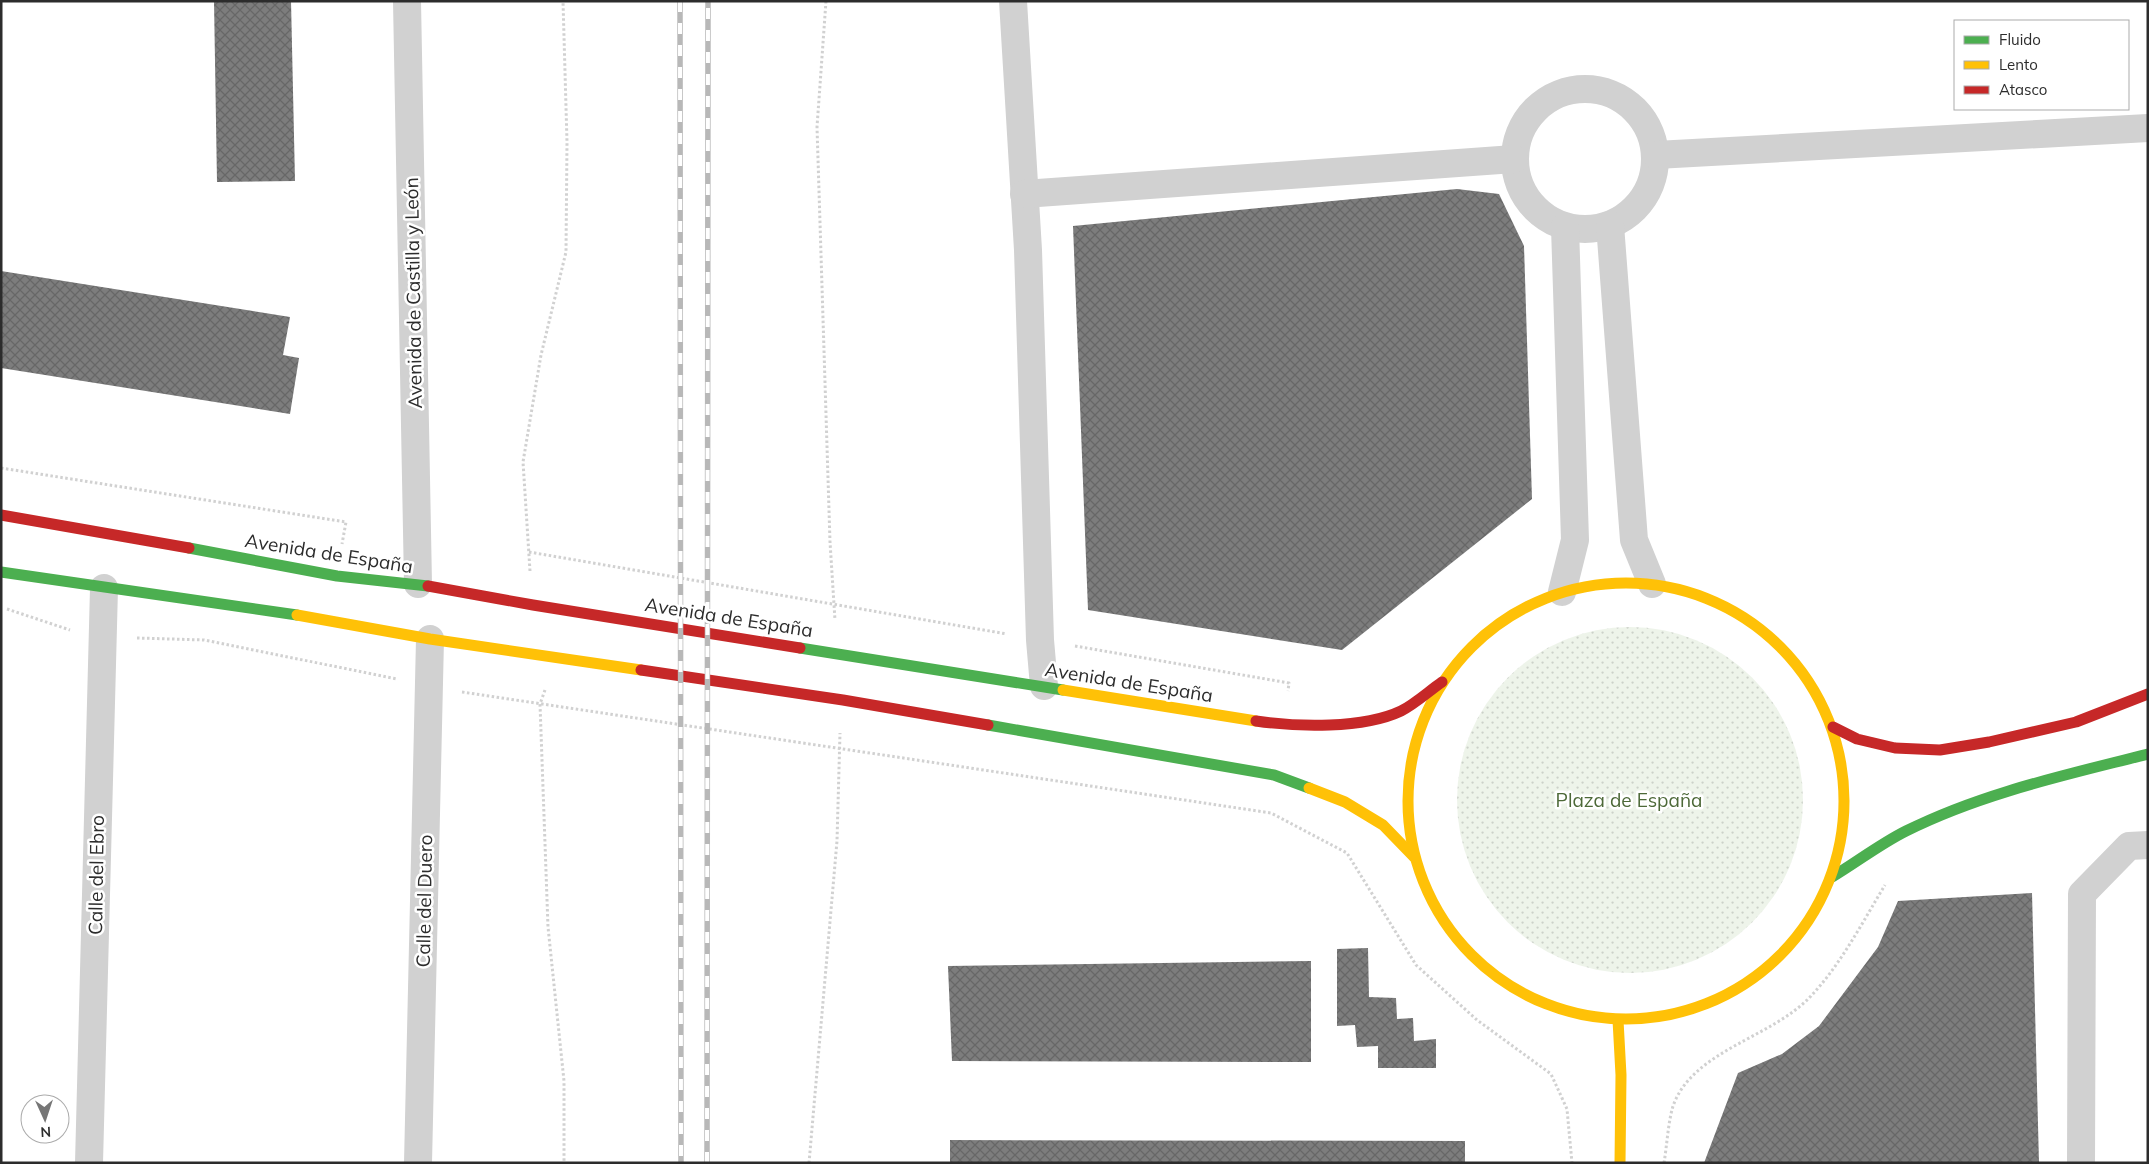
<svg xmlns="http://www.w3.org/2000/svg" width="2149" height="1164" font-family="Mulish,sans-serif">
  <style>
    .garden { fill: url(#garden-dots) }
    .building { fill: url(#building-cross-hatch) }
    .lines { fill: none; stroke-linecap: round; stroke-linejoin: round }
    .path { stroke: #d1d1d1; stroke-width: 3; stroke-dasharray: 2.5 2.5; stroke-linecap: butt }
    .street { stroke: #d1d1d1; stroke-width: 28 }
    .fast { stroke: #4caf50; stroke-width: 11 }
    .slow { stroke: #ffc107; stroke-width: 11 }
    .jam { stroke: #c62828; stroke-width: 11 }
    .rail-casing { stroke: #b8b8b8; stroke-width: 5.5 }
    .rail { stroke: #fff; stroke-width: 4; stroke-dasharray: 11; stroke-linecap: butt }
    .labels { text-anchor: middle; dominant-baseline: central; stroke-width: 5; stroke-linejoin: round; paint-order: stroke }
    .street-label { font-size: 19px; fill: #2c2c2c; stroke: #fff }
    .park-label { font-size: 19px; fill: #4d6938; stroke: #fff }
  </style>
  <defs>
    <pattern id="garden-dots" width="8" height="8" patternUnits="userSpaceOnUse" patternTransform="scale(1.25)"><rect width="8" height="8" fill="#eef4ea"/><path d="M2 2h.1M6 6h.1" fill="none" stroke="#ccd1c9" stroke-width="1.8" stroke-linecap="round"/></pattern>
    <pattern id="building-cross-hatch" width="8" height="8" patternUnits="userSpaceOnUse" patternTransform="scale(1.25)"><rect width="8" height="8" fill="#7d7d7d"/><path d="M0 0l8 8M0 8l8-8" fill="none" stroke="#676767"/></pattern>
  </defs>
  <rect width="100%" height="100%" fill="#fff"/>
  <!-- garden -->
  <circle class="garden" cx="1630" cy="800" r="173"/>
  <!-- building -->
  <g class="building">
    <polygon points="214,1 291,1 295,181 217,182"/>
    <polygon points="1457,189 1499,194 1524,246 1532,499 1342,650 1088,610 1073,226"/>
    <polygon points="1,271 290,317 283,355 299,358 290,414 1,368"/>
    <polygon points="2032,893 2039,1163 1704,1163 1738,1073 1782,1054 1819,1026 1878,947 1898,901"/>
    <polygon points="1368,948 1369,997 1396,998 1397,1019 1413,1018 1414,1041 1436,1039 1436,1068 1378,1068 1378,1046 1357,1047 1355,1025 1337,1026 1337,949"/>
    <polygon points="1311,961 1311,1062 952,1061 948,966"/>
    <polygon points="950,1140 1465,1141 1465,1163 950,1163"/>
  </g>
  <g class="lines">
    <!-- path -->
    <g class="path">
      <polyline points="826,1 817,127 830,542 835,620"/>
      <polyline points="1,468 346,522 342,544"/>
      <polyline points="529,552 1007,634"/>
      <polyline points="530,571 523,462 541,355 566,252 567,142 563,1"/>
      <polyline points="7,609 70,630"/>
      <polyline points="137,638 204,640 397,679"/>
      <polyline points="1075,646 1289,683 1288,691"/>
      <polyline points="545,690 540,704 548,927 564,1081 564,1163"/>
      <polyline points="462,692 1271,813 1347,853 1416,965 1477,1020 1551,1074 1567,1109 1572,1163"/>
      <polyline points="809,1163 837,841 840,733"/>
      <path d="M1664,1163C1667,1145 1668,1123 1673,1106C1693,1050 1772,1038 1811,996C1841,964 1862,923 1885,885"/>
    </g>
    <!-- street -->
    <g class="street">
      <polyline points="407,1 418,584"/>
      <polyline points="1013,1 1028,250 1040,640 1044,686"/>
      <circle cx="1585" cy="159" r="70"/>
      <polyline points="1656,155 2148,128"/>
      <polyline points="1024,194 1514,159"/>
      <polyline points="1610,225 1634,540 1652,584"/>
      <polyline points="1562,592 1575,540 1565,227"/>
      <polyline points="89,1163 104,588"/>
      <polyline points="418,1163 430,639"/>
      <polyline points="2081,1163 2082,894 2129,846 2148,845"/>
    </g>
    <!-- fast -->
    <g class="fast">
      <polyline points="189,548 337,576 428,586"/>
      <polyline points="1,572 297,615"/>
      <polyline points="800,648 1063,690"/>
      <polyline points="988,725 1274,775 1309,788"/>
      <path d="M1832,877C1857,862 1880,844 1906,831C1982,793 2066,775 2148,754"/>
    </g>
    <!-- slow -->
    <g class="slow">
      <circle cx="1626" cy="801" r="218"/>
      <polyline points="297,615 430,639 641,670"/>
      <polyline points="1063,690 1256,721"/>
      <polyline points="1309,788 1345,802 1383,825 1414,857"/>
      <polyline points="1618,1020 1621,1075 1620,1163"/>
    </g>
    <!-- jam -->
    <g class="jam">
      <polyline points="1,515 189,548"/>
      <polyline points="428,586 533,605 800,648"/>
      <polyline points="641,670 843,700 988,725"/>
      <path d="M1256,721C1297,727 1363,729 1401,711C1415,704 1429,691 1442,682"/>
      <polyline points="1833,727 1857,739 1895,748 1940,750 1989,742 2076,722 2148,694"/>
    </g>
    <defs>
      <g id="rail">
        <polyline points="680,1 681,1163"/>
        <polyline points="707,1163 708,1"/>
      </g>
    </defs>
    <!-- rail casing -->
    <use href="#rail" class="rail-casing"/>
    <!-- rail -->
    <use href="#rail" class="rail"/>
  </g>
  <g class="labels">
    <!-- street labels -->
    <g class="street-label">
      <text transform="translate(413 293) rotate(-91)">Avenida de Castilla y León</text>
      <text transform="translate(329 553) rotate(9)">Avenida de España</text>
      <text transform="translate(729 617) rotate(9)">Avenida de España</text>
      <text transform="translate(1129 682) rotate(9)">Avenida de España</text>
      <text transform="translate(96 875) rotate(-89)">Calle del Ebro</text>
      <text transform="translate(424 901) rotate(-89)">Calle del Duero</text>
    </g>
    <!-- park labels -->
    <g class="park-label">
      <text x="1629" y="800">Plaza de España</text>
    </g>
  </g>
  <!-- border -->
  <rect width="2149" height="1164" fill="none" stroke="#2c2c2c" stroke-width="5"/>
  <!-- legend -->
  <rect x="1954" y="20" width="175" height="90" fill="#ffffff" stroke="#ababab"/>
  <rect x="1964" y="36" width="25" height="8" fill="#4caf50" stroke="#ababab"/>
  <text x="1999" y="45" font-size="15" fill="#2c2c2c">Fluido</text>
  <rect x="1964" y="61" width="25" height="8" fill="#ffc107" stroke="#ababab"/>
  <text x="1999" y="70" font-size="15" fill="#2c2c2c">Lento</text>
  <rect x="1964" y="86" width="25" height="8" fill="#c62828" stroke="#ababab"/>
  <text x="1999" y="95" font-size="15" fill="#2c2c2c">Atasco</text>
  <!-- north arrow -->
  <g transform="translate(45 1119) rotate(177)"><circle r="24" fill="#ffffff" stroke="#ababab"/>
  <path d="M0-4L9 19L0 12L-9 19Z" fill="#767676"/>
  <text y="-8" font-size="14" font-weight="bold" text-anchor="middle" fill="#2c2c2c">N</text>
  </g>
</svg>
